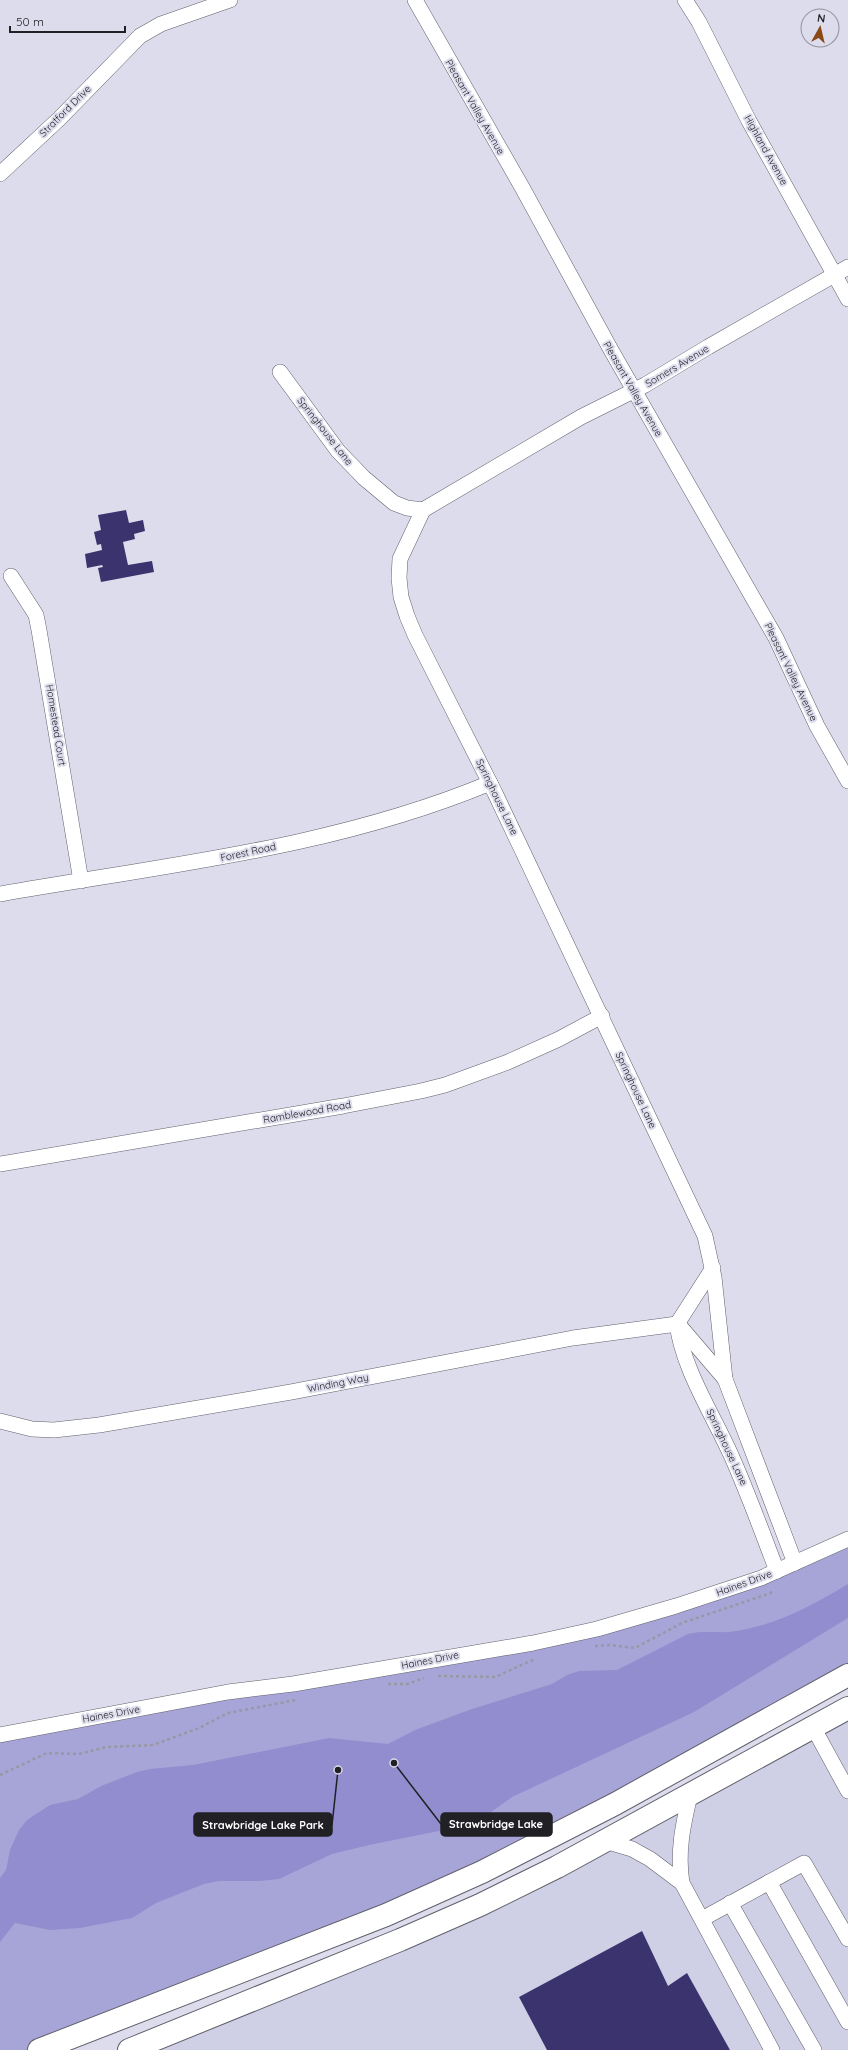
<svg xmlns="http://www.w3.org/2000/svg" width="848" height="2050" font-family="Quicksand,sans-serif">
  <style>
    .built { fill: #cfcfe5 }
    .green { fill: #a7a5d7 }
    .water { fill: #918dcf }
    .building { fill: #3b336e }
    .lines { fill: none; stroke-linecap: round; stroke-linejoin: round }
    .minor-casing { stroke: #60606d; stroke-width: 16 }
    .highway-casing { stroke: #60606d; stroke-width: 24 }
    .path { stroke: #9897a3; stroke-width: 2.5; stroke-dasharray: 3 3; stroke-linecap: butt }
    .minor { stroke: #fff; stroke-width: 15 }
    .highway { stroke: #fff; stroke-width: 22 }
    .labels { text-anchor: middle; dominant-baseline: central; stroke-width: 4; stroke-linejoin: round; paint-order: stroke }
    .street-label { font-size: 10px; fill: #202025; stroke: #dddcec }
    .leader { fill: none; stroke: #202025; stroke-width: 1.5 }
    .callout-dot { fill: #202025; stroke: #dddcec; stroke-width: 1.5 }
    .callout { fill: #202025; stroke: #202025; stroke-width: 1.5 }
    .callout-label { font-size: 11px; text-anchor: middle; font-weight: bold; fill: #fff }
  </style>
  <rect width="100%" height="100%" fill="#dddcec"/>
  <!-- built -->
  <polygon class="built" points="848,1708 848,2050 129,2050 400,1940"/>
  <!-- green -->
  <polygon class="green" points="848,1536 848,1675 529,1848 39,2050 0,2050 0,1736 533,1643 676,1606"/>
  <!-- water -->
  <path class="water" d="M848,1584V1618L694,1712L512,1797L487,1815L449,1829L369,1845L332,1854L279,1879L260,1881H219L204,1884L156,1903L132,1918L80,1928L50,1930L15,1923L0,1942V1878L6,1870L10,1850L19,1830L27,1820L50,1805L78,1799L101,1786L137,1772L150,1769L193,1765L329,1738L388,1744L415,1730L472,1709L552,1684L567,1675L579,1671L617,1670L688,1634C704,1630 720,1634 736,1631C776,1625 814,1605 848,1584Z"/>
  <!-- building -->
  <g class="building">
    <polygon points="126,510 129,523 143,520 145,531 134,534 135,539 123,542 128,565 152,561 154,572 101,582 98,568 103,567 102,565 87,568 85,554 102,550 101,544 97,545 94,532 101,530 98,515"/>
    <polygon points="642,1931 668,1986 687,1973 730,2050 547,2050 519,1997"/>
  </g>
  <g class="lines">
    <defs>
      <g id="minor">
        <polyline points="415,0 523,189 611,350 776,638 817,726 848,781"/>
        <polyline points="685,0 699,22 749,121 848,299"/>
        <polyline points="0,174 59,119 140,36 161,24 230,0"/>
        <polyline points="280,372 338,451 364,478 394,503 407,508 423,510"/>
        <polyline points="11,576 36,615 39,630 81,881"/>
        <path d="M0,894C165,865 334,848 490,783"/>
        <polyline points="0,1164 343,1106 421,1091 445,1085 508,1062 559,1039 602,1016"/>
        <path d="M713,1268L677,1324C683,1369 712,1413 731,1455C748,1493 762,1532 777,1571"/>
        <polyline points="678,1324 725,1379"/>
        <polyline points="0,1421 32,1429 54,1430 99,1425 291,1392 573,1338 677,1324"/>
        <polyline points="795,1563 725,1379 714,1277 705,1236 495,793 415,635 407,616 401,597 399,578 400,559 423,510 581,417 645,385 708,347 848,267"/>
        <polyline points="813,1727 848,1791"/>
        <polyline points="0,1735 228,1692 293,1684 533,1643 597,1629 676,1606 761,1578 848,1539"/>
        <path d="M605,1841L632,1849L650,1859L682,1883C677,1852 683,1825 690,1795"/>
        <polyline points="769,1882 848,2022"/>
        <polyline points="682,1883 772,2050"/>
        <polyline points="730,1903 814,2050"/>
        <polyline points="702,1919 804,1863 848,1939"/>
      </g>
      <g id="highway">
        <polyline points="39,2050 386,1915 482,1872 615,1804 848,1675"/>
        <polyline points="129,2050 400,1940 480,1905 557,1867 848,1708"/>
      </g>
    </defs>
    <!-- minor casing -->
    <use href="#minor" class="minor-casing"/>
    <!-- highway casing -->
    <use href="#highway" class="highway-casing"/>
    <!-- path -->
    <g class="path">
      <polyline points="595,1646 610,1645 635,1648 682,1623 771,1593 770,1590"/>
      <polyline points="438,1676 495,1677 535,1659"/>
      <polyline points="388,1684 407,1684 424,1678"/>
      <polyline points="0,1775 47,1753 79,1754 106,1747 153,1745 199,1728 228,1713 296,1700"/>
    </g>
    <!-- minor -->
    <use href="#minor" class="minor"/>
    <!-- highway -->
    <use href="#highway" class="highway"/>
  </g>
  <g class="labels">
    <!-- street labels -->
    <g class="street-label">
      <text transform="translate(475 107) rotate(60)">Pleasant Valley Avenue</text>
      <text transform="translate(65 111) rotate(-45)">Stratford Drive</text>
      <text transform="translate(766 150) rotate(61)">Highland Avenue</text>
      <text transform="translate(677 366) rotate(-31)">Somers Avenue</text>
      <text transform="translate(633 389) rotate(60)">Pleasant Valley Avenue</text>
      <text transform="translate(325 431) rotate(52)">Springhouse Lane</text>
      <text transform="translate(791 672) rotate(64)">Pleasant Valley Avenue</text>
      <text transform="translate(56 725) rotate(81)">Homestead Court</text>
      <text transform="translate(497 797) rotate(64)">Springhouse Lane</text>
      <text transform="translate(248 852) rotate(-12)">Forest Road</text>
      <text transform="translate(636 1090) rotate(65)">Springhouse Lane</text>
      <text transform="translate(307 1112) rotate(-10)">Ramblewood Road</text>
      <text transform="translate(338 1383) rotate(-11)">Winding Way</text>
      <text transform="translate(727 1447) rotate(65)">Springhouse Lane</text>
      <text transform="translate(744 1583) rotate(-20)">Haines Drive</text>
      <text transform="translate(430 1660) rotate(-11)">Haines Drive</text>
      <text transform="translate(111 1714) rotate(-10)">Haines Drive</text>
    </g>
  </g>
  <!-- callouts -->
  <path class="leader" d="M394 1763L441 1824M338 1770L332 1825"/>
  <g class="callout-dot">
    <circle cx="394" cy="1763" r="4"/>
    <circle cx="338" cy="1770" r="4"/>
  </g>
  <g class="callout">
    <rect x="441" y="1813" width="111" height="23" rx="4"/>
    <rect x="194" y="1813" width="138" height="23" rx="4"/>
  </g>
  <g class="callout-label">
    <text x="496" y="1828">Strawbridge Lake</text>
    <text x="263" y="1829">Strawbridge Lake Park</text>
  </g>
  <!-- north arrow -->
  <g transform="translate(820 28) rotate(8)"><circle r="19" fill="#dddcec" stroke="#91919c"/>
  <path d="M0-3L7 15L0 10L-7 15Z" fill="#8b4a15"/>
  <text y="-6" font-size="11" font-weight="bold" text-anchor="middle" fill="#202025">N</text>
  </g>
  <!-- scale -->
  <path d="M10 26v6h115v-6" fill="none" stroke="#202025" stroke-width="2"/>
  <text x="16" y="26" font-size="12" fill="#202025" stroke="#dddcec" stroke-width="3" paint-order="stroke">50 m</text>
</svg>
